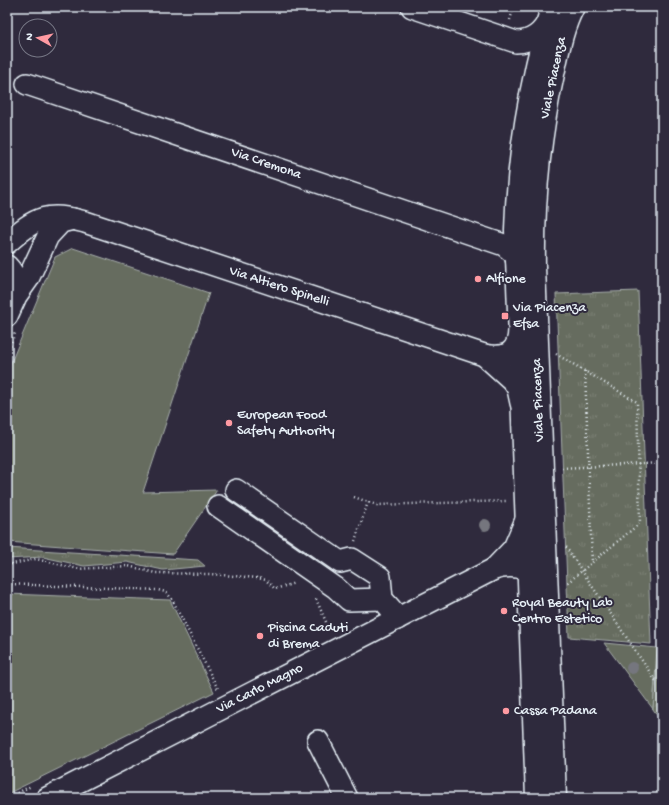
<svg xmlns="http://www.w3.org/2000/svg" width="669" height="805" font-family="'Gochi Hand',sans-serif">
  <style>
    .green { fill: #666c5e; stroke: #a7aeab }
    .park { fill: url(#park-tufts); stroke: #a7aeab }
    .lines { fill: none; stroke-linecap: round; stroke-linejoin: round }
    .minor-casing { stroke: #e8f1f8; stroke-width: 24 }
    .major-casing { stroke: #e8f1f8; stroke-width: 25 }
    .path { stroke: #e8f1f8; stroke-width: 2.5; stroke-dasharray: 1 3; stroke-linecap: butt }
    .minor { stroke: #2f2a3d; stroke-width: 21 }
    .major { stroke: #2f2a3d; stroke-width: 22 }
    .tree { fill: #75767e }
    .poi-dot { fill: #ff9aa2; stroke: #2f2a3d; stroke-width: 1.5 }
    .labels { text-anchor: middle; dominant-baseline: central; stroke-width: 4; stroke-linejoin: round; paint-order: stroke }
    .street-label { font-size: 14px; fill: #e8f1f8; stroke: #2f2a3d }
    .poi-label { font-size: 14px; fill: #e8f1f8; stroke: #2f2a3d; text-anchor: start }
  </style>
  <defs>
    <pattern id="park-tufts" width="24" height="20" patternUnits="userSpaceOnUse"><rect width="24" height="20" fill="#666c5e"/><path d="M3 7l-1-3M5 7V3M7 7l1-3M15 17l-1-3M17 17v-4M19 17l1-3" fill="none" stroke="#7c8176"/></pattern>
  </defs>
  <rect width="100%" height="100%" fill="#2f2a3d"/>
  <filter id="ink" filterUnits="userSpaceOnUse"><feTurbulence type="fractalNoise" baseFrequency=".025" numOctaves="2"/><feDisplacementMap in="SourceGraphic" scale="8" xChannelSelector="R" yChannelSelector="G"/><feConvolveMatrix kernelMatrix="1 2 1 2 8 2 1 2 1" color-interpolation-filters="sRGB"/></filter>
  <g filter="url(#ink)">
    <!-- green -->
    <g class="green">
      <polygon points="73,248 209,293 143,492 217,490 173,554 7,542 7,372 55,257"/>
      <polygon points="7,594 170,600 214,692 7,794"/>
      <polygon points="604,643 657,648 653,709"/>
    </g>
    <!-- park -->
    <g class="park">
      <polygon points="638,291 651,644 569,637 556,294"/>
      <polygon points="7,548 198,560 205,566 163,570 127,562 84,566 43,557 7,559"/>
      <polygon points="658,648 662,648 662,723 653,709"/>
    </g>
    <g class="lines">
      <defs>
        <g id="minor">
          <path d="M412,7L516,42C532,42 543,33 549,19"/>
          <polyline points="27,84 504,245 515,254 517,262"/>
          <path d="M7,243C37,216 47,212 85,222L484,355L513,381L518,389L521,403"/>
          <path d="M7,266C17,276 19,288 14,300"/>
          <polyline points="7,316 16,296 28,279 48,236 61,222 73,219"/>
          <path d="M484,355C505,359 518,354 519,331"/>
          <polyline points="236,490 340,562 352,559 380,577 382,599 391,609 397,619"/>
          <polyline points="218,506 336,588 349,600 382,599"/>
          <polyline points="494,569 514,548 526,520"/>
          <polyline points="318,741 347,798"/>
          <path d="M47,798L494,569C503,566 519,565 526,571L529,578"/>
        </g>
        <g id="major">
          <path d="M537,798L516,230C518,154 531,80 552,7"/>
          <path d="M555,798L534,267C533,202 539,137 553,74C558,51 562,28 573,7"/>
        </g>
      </defs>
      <!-- minor casing -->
      <use href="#minor" class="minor-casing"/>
      <!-- major casing -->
      <use href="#major" class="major-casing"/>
      <!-- path -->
      <g class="path">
        <polyline points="510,20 514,7"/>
        <polyline points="7,353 15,333"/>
        <polyline points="556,354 637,402 640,523 566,584"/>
        <polyline points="585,371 592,562"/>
        <polyline points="562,468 662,463"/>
        <polyline points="354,497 377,505 506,501"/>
        <polyline points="355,541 368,502"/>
        <polyline points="566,547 655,680 662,681"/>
        <polyline points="7,565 36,559 79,569 128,566 155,573 210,574 258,578 266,580 275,589 295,583"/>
        <polyline points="7,584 158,590 166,592 172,599 218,689"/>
        <polyline points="316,599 330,631"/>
        <polyline points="7,798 31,786"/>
      </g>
      <!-- minor -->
      <use href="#minor" class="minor"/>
      <!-- major -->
      <use href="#major" class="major"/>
    </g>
    <!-- trees -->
    <g class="tree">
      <circle cx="485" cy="525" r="6"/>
      <circle cx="632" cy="668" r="6"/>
    </g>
  </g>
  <!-- markers -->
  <g class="poi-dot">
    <circle cx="478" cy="279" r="4"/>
    <rect x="501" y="312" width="8" height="8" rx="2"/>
    <circle cx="229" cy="423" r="4"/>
    <circle cx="504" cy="611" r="4"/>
    <circle cx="260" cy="636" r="4"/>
    <circle cx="506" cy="711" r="4"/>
  </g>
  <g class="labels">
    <!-- street labels -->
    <g class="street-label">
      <text transform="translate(554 78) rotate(-78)">Viale Piacenza</text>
      <text transform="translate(266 164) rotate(19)">Via Cremona</text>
      <text transform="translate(279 287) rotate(18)">Via Altiero Spinelli</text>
      <text transform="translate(539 400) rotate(-92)">Viale Piacenza</text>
      <text transform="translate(260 689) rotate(-27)">Via Carlo Magno</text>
    </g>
    <!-- poi labels -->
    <g class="poi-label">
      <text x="486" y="279">Alfione</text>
      <text x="513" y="308">Via Piacenza<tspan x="513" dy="16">Efsa</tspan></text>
      <text x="237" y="415">European Food<tspan x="237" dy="16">Safety Authority</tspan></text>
      <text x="512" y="603">Royal Beauty Lab<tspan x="512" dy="16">Centro Estetico</tspan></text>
      <text x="268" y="628">Piscina Caduti<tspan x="268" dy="16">di Brema</tspan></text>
      <text x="514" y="711">Cassa Padana</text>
    </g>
  </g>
  <!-- margin -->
  <rect width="669" height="805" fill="none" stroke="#2f2a3d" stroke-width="24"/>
  <rect x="12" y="12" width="645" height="781" fill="none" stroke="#e8f1f8" stroke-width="1.5" filter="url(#ink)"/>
  <!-- north arrow -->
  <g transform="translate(38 38) rotate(278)"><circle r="19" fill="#2f2a3d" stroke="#797a88"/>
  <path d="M0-3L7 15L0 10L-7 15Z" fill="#ff9aa2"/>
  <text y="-6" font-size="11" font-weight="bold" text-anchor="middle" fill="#e8f1f8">N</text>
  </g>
</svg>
